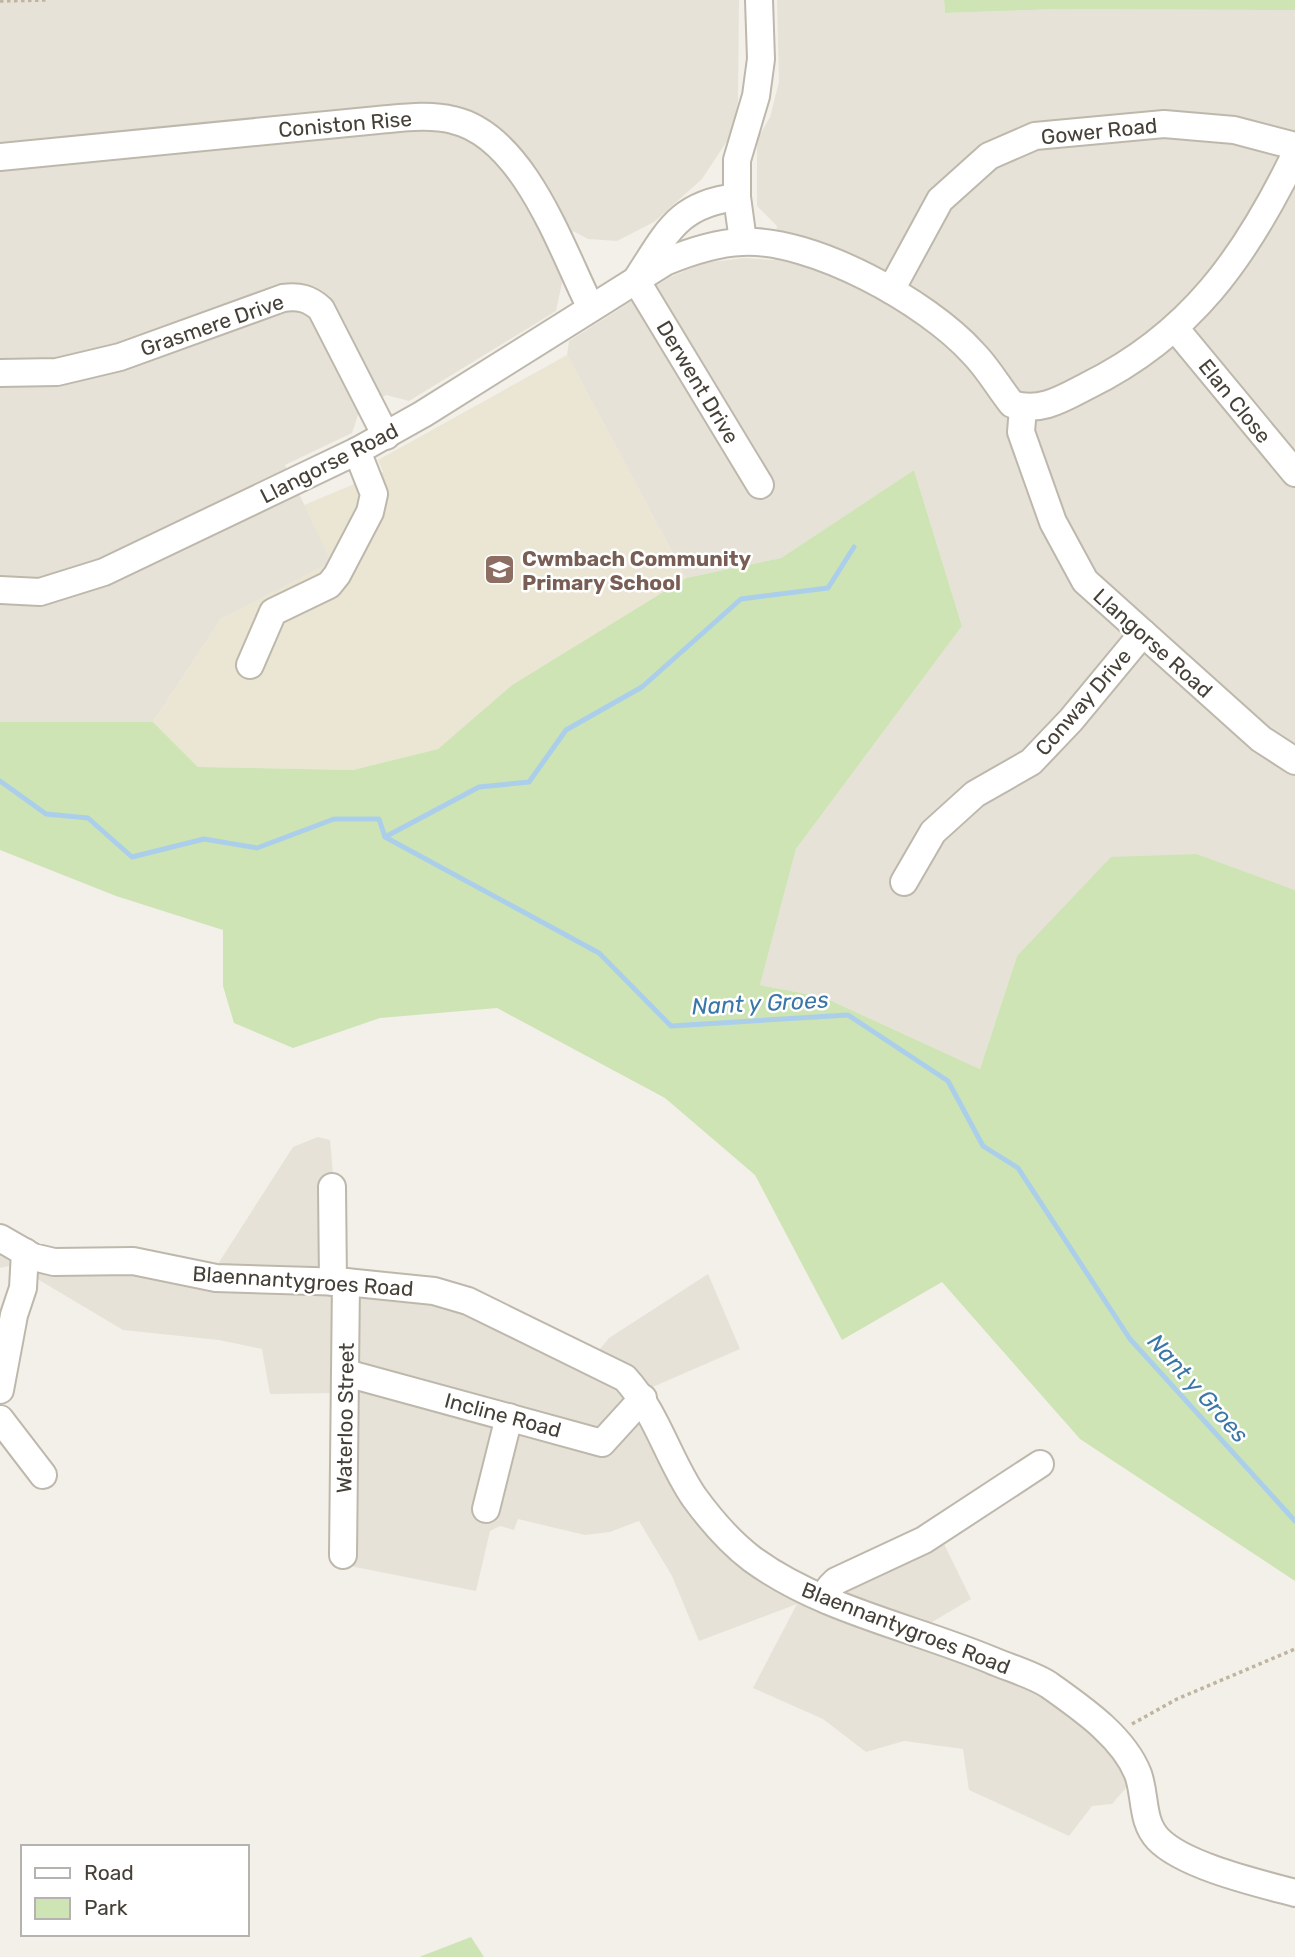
<svg xmlns="http://www.w3.org/2000/svg" width="1295" height="1957" font-family="Rubik,sans-serif">
  <style>
    .residential { fill: #e6e2d7 }
    .education { fill: #ebe5d4 }
    .green { fill: #cee4b5 }
    .lines { fill: none; stroke-linecap: round; stroke-linejoin: round }
    .stream { stroke: #abcfea; stroke-width: 5 }
    .minor-casing { stroke: #beb8ac; stroke-width: 30 }
    .path { stroke: #beb49f; stroke-width: 3.5; stroke-dasharray: 3.5 3.5; stroke-linecap: butt }
    .minor { stroke: #fff; stroke-width: 26 }
    .labels { text-anchor: middle; dominant-baseline: central; stroke-width: 5; stroke-linejoin: round; paint-order: stroke }
    .street-label { font-size: 21px; fill: #464138; stroke: #fff }
    .education-label { font-size: 21px; font-weight: bold; fill: #785e54; stroke: #fff; text-anchor: start }
    .water-label { font-size: 23px; font-style: italic; fill: #3a77a9; stroke: #fff }
  </style>
  <rect width="100%" height="100%" fill="#f3f0e9"/>
  <!-- residential -->
  <g class="residential">
    <polygon points="0,0 739,0 738,102 731,135 702,179 654,222 617,241 588,239 573,231 556,311 409,401 386,395 359,412 352,433 285,465 332,562 221,619 153,722 0,722"/>
    <polygon points="777,0 944,0 945,13 1057,9 1295,10 1295,890 1197,854 1017,956 980,1069 823,997 760,985 796,849 962,626 914,470 781,558 686,578 567,355 569,341 670,277 704,263 744,258 775,260 777,226 757,206 757,140 770,117 779,82"/>
    <polygon points="318,1137 330,1140 341,1265 348,1272 419,1275 455,1284 599,1350 609,1338 708,1274 740,1349 648,1389 701,1487 729,1528 768,1558 834,1593 943,1542 971,1599 927,1625 1030,1664 1144,1767 1112,1804 1092,1806 1069,1836 969,1790 963,1749 904,1741 866,1752 823,1719 753,1688 797,1604 699,1641 672,1576 639,1521 610,1532 585,1535 518,1519 514,1530 500,1526 490,1531 476,1591 335,1563 336,1393 270,1394 262,1349 219,1340 123,1330 14,1265 0,1268 0,1228 32,1245 62,1252 216,1267 293,1147"/>
  </g>
  <!-- education -->
  <polygon class="education" points="567,355 686,578 512,685 438,749 353,770 198,767 153,722 221,619 331,562 304,505 383,472 378,460"/>
  <!-- green -->
  <g class="green">
    <polygon points="944,0 1295,0 1295,10 1057,9 945,13"/>
    <polygon points="914,470 962,626 796,849 760,985 823,997 980,1069 1017,956 1111,857 1197,854 1295,890 1295,1581 1080,1439 942,1282 842,1340 755,1175 665,1098 497,1008 380,1018 293,1048 234,1023 223,986 223,930 116,896 0,850 0,722 153,722 198,767 353,770 438,749 512,685 686,578 781,558"/>
    <polygon points="471,1937 484,1957 419,1957"/>
  </g>
  <g class="lines">
    <!-- stream -->
    <g class="stream">
      <polyline points="0,781 46,814 88,818 132,857 204,839 257,848 334,819 379,819 385,837 479,787 529,782 566,730 642,687 741,599 828,588 854,547"/>
      <polyline points="385,837 599,953 671,1026 848,1015 948,1081 983,1146 1018,1168 1130,1339 1295,1521"/>
    </g>
    <defs>
      <g id="minor">
        <path d="M0,157L378,120C402,118 429,114 453,120C524,136 561,248 590,306"/>
        <path d="M737,197C677,204 667,233 636,280L760,485"/>
        <polyline points="743,241 737,197 737,160 756,96 761,59 759,0"/>
        <polyline points="891,290 940,200 989,156 1035,136 1164,124 1234,130 1295,146"/>
        <polyline points="1175,328 1295,473"/>
        <path d="M0,373L57,372L120,357L283,298C299,296 309,298 321,309L386,436"/>
        <polyline points="1023,408 1021,432 1053,522 1085,581 1261,739 1295,761"/>
        <path d="M0,590L40,592L104,572L357,451L423,414L665,262C689,252 715,243 742,242C812,238 927,302 973,353C988,368 999,388 1012,404C1040,413 1062,399 1087,386C1191,335 1246,256 1295,155"/>
        <polyline points="250,665 273,612 329,585 337,575 370,512 374,494 357,451"/>
        <polyline points="904,882 933,832 975,794 1031,762 1071,720 1143,633"/>
        <polyline points="332,1187 333,1282"/>
        <path d="M0,1238L33,1257L54,1262L133,1261L216,1278L346,1282L434,1291L468,1301L625,1378C657,1413 668,1459 694,1497C710,1519 731,1543 752,1559C822,1610 912,1627 991,1660C1009,1668 1032,1674 1049,1685C1081,1708 1123,1736 1138,1774C1146,1796 1141,1821 1158,1839C1184,1866 1258,1883 1295,1893"/>
        <polyline points="346,1373 602,1443 643,1398"/>
        <polyline points="0,1390 14,1315 23,1288 25,1252"/>
        <polyline points="0,1419 43,1475"/>
        <polyline points="486,1509 509,1417"/>
        <polyline points="343,1555 346,1282"/>
        <polyline points="827,1600 830,1587 836,1581 924,1540 1040,1464"/>
      </g>
    </defs>
    <!-- minor casing -->
    <use href="#minor" class="minor-casing"/>
    <!-- path -->
    <g class="path">
      <polyline points="0,1 46,0"/>
      <polyline points="1132,1724 1177,1699 1295,1649"/>
    </g>
    <!-- minor -->
    <use href="#minor" class="minor"/>
  </g>
  <!-- icons -->
  <defs>
    <symbol id="school-square" viewBox="-11 -11 22 22"><rect x="-9" y="-9" width="18" height="18" rx="4" fill="#8d6e63" stroke="#fff"/><path d="M0-5L7-2L0 1L-7-2ZM-4 1L0 2.5L4 1V4Q0 6-4 4Z" fill="#fff"/></symbol>
  </defs>
  <g fill-rule="evenodd">
    <use href="#school-square" x="482" y="552" width="35" height="35"/>
  </g>
  <g class="labels">
    <!-- street labels -->
    <g class="street-label">
      <text transform="translate(345 124) rotate(-5)">Coniston Rise</text>
      <text transform="translate(1099 131) rotate(-6)">Gower Road</text>
      <text transform="translate(212 325) rotate(-19)">Grasmere Drive</text>
      <text transform="translate(698 382) rotate(59)">Derwent Drive</text>
      <text transform="translate(1235 401) rotate(51)">Elan Close</text>
      <text transform="translate(329 463) rotate(-27)">Llangorse Road</text>
      <text transform="translate(1153 643) rotate(42)">Llangorse Road</text>
      <text transform="translate(1083 702) rotate(-49)">Conway Drive</text>
      <text transform="translate(303 1281) rotate(4)">Blaennantygroes Road</text>
      <text transform="translate(503 1415) rotate(15)">Incline Road</text>
      <text transform="translate(345 1418) rotate(-89)">Waterloo Street</text>
      <text transform="translate(906 1628) rotate(21)">Blaennantygroes Road</text>
    </g>
    <!-- education labels -->
    <g class="education-label">
      <text x="522" y="558">Cwmbach Community<tspan x="522" dy="24">Primary School</tspan></text>
    </g>
    <!-- water labels -->
    <g class="water-label">
      <text transform="translate(760 1003) rotate(-3)">Nant y Groes</text>
      <text transform="translate(1198 1388) rotate(48)">Nant y Groes</text>
    </g>
  </g>
  <!-- legend -->
  <rect x="21" y="1845" width="228" height="91" fill="#ffffff" stroke="#b5b3af" stroke-width="2"/>
  <rect x="35" y="1868" width="35" height="10" fill="#ffffff" stroke="#b5b3af" stroke-width="2"/>
  <text x="84" y="1880" font-size="21" fill="#464138">Road</text>
  <rect x="35" y="1898" width="35" height="21" fill="#cee4b5" stroke="#b5b3af" stroke-width="2"/>
  <text x="84" y="1915" font-size="21" fill="#464138">Park</text>
</svg>
